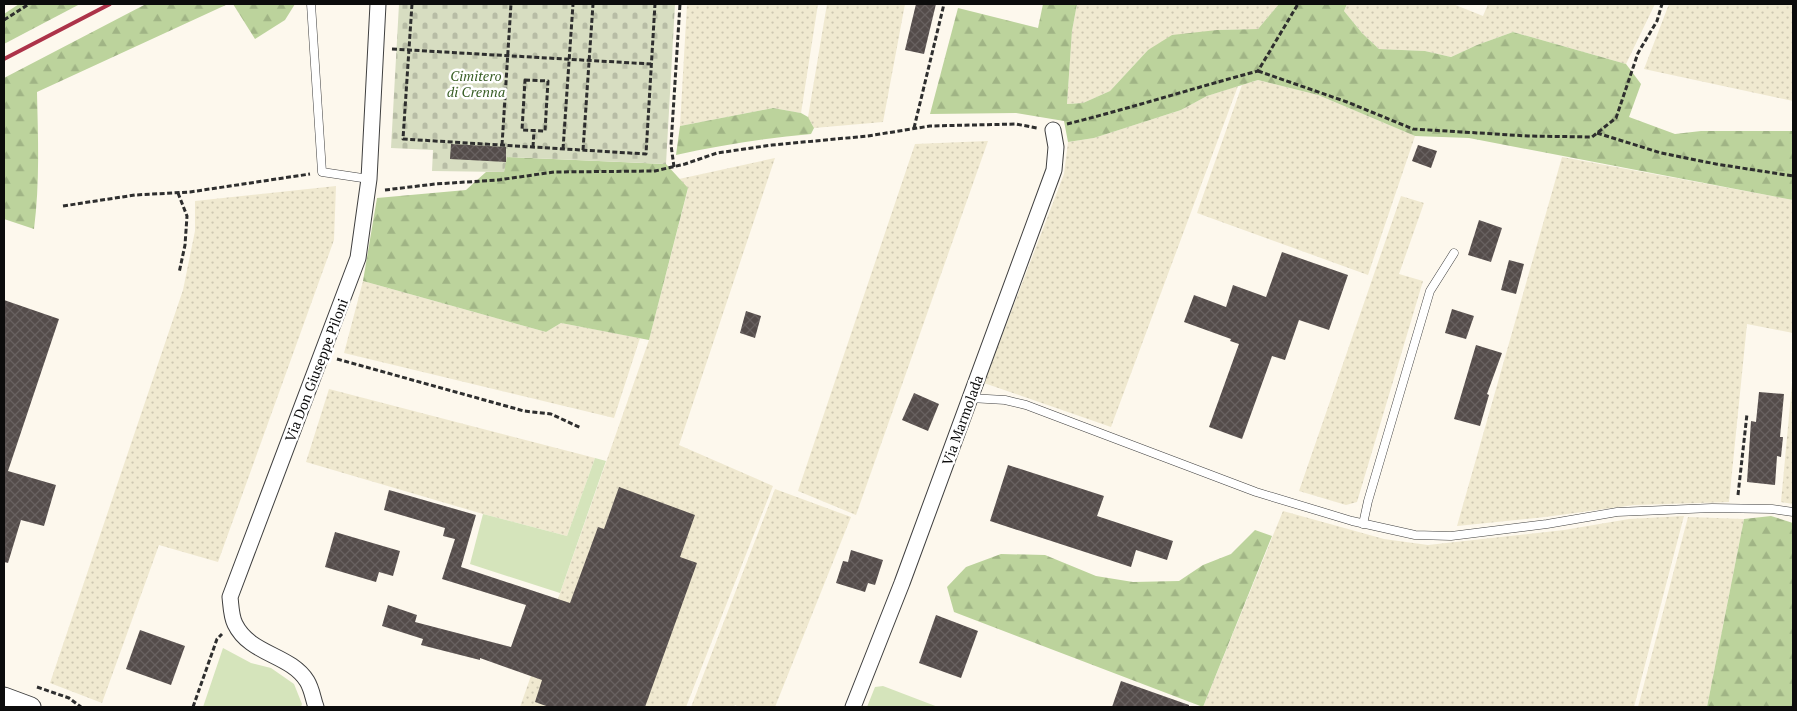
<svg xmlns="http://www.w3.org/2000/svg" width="1797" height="711" font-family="'PT Serif',serif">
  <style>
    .farmland { fill: url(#farmland-dots) }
    .grass { fill: #d5e4bb }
    .forest { fill: url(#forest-firs) }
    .cemetery { fill: url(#cemetery-stones) }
    .building { fill: url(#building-cross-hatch) }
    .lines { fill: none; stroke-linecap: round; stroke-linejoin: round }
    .service-casing { stroke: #3f3f3f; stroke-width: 9 }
    .minor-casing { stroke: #3f3f3f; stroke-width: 17 }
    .tertiary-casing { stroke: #3f3f3f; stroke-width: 21 }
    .path { stroke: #2e2e2e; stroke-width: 3; stroke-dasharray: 5 2.5; stroke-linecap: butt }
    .service { stroke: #fff; stroke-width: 8 }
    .minor { stroke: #fff; stroke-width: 15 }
    .tertiary { stroke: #fff; stroke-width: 19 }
    .rail { stroke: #ad3349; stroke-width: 4 }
    .labels { text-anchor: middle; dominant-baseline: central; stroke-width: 5; stroke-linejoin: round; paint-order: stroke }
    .park-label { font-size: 14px; font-style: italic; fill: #375d24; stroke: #fff }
    .street-label { font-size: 14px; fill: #0c0c0c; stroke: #fff }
  </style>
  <defs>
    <pattern id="farmland-dots" width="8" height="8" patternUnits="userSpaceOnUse" patternTransform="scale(1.25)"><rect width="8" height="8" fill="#f0e9d0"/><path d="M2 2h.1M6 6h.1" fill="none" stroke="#cdc7b1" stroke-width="1.8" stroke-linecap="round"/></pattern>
    <pattern id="forest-firs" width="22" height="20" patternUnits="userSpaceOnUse" patternTransform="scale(1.25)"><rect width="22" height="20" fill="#bcd39c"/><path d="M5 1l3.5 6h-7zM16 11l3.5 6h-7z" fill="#a0b485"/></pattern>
    <pattern id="cemetery-stones" width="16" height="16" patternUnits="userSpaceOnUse" patternTransform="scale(1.25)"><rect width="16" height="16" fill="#d7ddc1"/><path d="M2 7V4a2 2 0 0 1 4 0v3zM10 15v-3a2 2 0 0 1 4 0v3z" fill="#b7bca5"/></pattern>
    <pattern id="building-cross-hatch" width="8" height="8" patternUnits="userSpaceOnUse" patternTransform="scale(1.25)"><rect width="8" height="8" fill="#544c4a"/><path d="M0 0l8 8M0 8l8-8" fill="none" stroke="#686160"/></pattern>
  </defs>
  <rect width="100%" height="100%" fill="#fdf8ed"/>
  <!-- farmland -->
  <g class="farmland">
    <polygon points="687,4 818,4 801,113 773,108 680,126"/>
    <polygon points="827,4 905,4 883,122 814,128 808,117"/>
    <polygon points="1077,4 1279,4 1258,29 1217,30 1148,50 1110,91 1083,103 1067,104 1072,31"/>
    <polygon points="1347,4 1453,4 1483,16 1488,4 1655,4 1626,64 1513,32 1477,45 1451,57 1425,51 1379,49 1362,33 1344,11"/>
    <polygon points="1669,4 1793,4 1793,101 1644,69"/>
    <polygon points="1258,80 1318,95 1415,136 1368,275 1197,213 1242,85"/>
    <polygon points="1238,86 1111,427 984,383 1064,174 1068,142 1094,138 1181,110 1207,96"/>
    <polygon points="988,141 856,515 798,491 915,144"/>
    <polygon points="1562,157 1793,200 1793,333 1747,324 1729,502 1634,505 1545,517 1457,526"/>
    <polygon points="775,158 679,445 773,486 686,707 520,707 649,340 688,189 679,179"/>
    <polygon points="336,186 334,240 218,562 159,545 102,703 50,683 183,290 195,231 195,201"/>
    <polygon points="1401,196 1424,203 1399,274 1423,281 1357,502 1346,505 1299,491"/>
    <polygon points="363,281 546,332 561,323 640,338 614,418 344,353"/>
    <polygon points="1793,373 1793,504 1781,502"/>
    <polygon points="329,389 595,458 567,536 483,514 306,462"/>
    <polygon points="775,489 851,517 775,707 739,707 735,705 734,707 691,707"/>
    <polygon points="1283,511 1384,539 1428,545 1564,530 1629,519 1684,516 1634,707 1203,707"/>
    <polygon points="1688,517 1744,519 1707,707 1638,707"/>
  </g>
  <!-- grass -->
  <g class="grass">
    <polygon points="595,458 606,461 560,593 470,564 483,514 567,536"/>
    <polygon points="223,648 251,663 271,668 294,684 302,704 301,707 203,707"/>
    <polygon points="883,686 938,707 867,707 875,687"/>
  </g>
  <!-- forest -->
  <g class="forest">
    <polygon points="19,4 80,4 4,44 4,14"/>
    <path d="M146,4H228L37,92C38,138 40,183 34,229L4,219V78Z"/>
    <polygon points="233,4 295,4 285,20 255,39"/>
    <polygon points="1043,4 1077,4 1072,31 1067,104 1083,103 1110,91 1148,50 1172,35 1217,30 1258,29 1279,4 1347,4 1344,11 1362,33 1379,49 1425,51 1451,57 1477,45 1513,32 1626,64 1641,84 1629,117 1675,134 1701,131 1793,131 1793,200 1469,138 1415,136 1318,95 1258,80 1207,96 1181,110 1094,138 1068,142 1064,121 1016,113 930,114 958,8 1038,28"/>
    <path d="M773,108L801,113L808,117L814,128L811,134C765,138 721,145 676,155L680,126Z"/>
    <polygon points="506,157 666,164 688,188 649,340 561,323 546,332 363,281 377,198 466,190 486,172 504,172"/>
    <polygon points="1771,516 1793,523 1793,707 1707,707 1744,519"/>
    <polygon points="1255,530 1272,536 1203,707 954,612 947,587 966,567 1001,554 1045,555 1096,576 1133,582 1179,581 1203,565 1231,554"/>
  </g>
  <!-- cemetery -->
  <polygon class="cemetery" points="399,4 675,4 666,164 507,157 504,172 432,171 433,150 391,148"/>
  <!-- building -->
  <g class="building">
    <polygon points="916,4 936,4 924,54 905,50"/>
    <polygon points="451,144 506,147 506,162 450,159"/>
    <polygon points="1418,145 1437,151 1431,168 1412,161"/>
    <polygon points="1479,220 1502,228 1491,262 1468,255"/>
    <polygon points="1282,252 1348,275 1329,330 1299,320 1285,360 1272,356 1242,439 1209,427 1239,344 1230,341 1231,339 1184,322 1194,295 1226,307 1233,285 1266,297"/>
    <polygon points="1509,260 1524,264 1516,294 1501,290"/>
    <polygon points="4,300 59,319 8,471 56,485 44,526 21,520 8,563 4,562"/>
    <polygon points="1452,309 1474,316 1466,339 1445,333"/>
    <polygon points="746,311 761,316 755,338 740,333"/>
    <polygon points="1476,345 1502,353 1487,394 1489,395 1480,426 1454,419"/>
    <polygon points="1759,392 1784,394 1780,437 1783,437 1781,457 1777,456 1775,485 1747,482 1751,421 1756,422"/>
    <polygon points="914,393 939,404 928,431 902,420"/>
    <polygon points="1008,465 1104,496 1097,516 1173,541 1167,560 1136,550 1131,567 990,521"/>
    <polygon points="619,487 695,515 680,557 697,563 645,707 549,707 535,702 542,680 480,658 480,660 421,645 423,639 382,626 388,605 417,615 415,622 511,647 526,605 442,579 455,539 443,536 445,528 384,510 389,490 476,515 461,567 570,603 598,527 604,529"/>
    <polygon points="335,532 400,551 393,576 379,572 376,582 325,567"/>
    <polygon points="851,550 883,560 875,585 868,583 865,592 836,583 843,561 848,562"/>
    <polygon points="936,615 978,631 961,678 919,663"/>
    <polygon points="140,630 185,646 171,685 126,669"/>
    <polygon points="1121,681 1189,705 1189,707 1112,707"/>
  </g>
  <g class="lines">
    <defs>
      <g id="service">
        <polyline points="311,4 322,172 369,179"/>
        <polyline points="970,398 1005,400 1026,405 1256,492 1352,521 1415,535 1451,536 1547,524 1617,512 1712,508 1772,509 1793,512"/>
        <polyline points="1363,524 1368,501 1430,291 1454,253"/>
      </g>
      <g id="minor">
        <path d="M316,707C313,699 312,689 307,681C290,654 250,655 235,624C231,616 231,605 230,597L358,258L369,179L378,4"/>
        <polyline points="853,707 902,583 1054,170 1056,147 1053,130"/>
      </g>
      <polyline id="tertiary" points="4,697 31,707"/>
    </defs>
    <!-- service casing -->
    <use href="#service" class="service-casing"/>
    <!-- minor casing -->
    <use href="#minor" class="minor-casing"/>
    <!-- tertiary casing -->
    <use href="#tertiary" class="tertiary-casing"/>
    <!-- path -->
    <g class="path">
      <polyline points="412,4 403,139 646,154 655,4"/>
      <polyline points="4,20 29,4"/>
      <polyline points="392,49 651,64"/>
      <polyline points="1258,71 1347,102 1413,129 1528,136 1592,137 1616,118 1638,53 1657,21 1662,4"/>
      <polygon points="525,80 548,81 545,131 522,130"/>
      <path d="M1067,124C1131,108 1194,88 1258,71L1298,4"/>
      <polyline points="914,128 944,4"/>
      <polyline points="1597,133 1661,153 1716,164 1793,176"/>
      <polyline points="502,145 511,4"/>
      <polyline points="533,147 534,131"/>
      <polyline points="563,149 573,4"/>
      <polyline points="583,150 593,4"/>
      <polyline points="674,167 671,145 680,4"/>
      <polyline points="385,190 435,184 498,180 554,172 655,171 685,164 717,153 772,145 868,136 930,126 1016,124 1037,128"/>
      <polyline points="178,193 187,216 185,245 179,273"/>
      <polyline points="63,206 135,195 190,192 310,174"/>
      <polyline points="337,359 524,411 551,414 581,428"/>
      <polyline points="1738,495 1747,414"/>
      <polyline points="37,687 69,698 81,707"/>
      <polyline points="193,707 217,639 222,634"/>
    </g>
    <!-- service -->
    <use href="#service" class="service"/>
    <!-- minor -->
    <use href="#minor" class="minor"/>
    <!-- tertiary -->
    <use href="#tertiary" class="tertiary"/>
    <!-- rail -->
    <polyline class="rail" points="4,59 110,4"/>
  </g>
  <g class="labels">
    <!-- park labels -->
    <g class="park-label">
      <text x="476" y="75">Cimitero<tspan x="476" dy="16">di Crenna</tspan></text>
    </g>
    <!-- street labels -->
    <g class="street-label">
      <text transform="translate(316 370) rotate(-69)">Via Don Giuseppe Piloni</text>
      <text transform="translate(962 420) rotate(-70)">Via Marmolada</text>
    </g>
  </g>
  <!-- border -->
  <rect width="1797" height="711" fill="none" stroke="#0c0c0c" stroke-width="10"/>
</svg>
